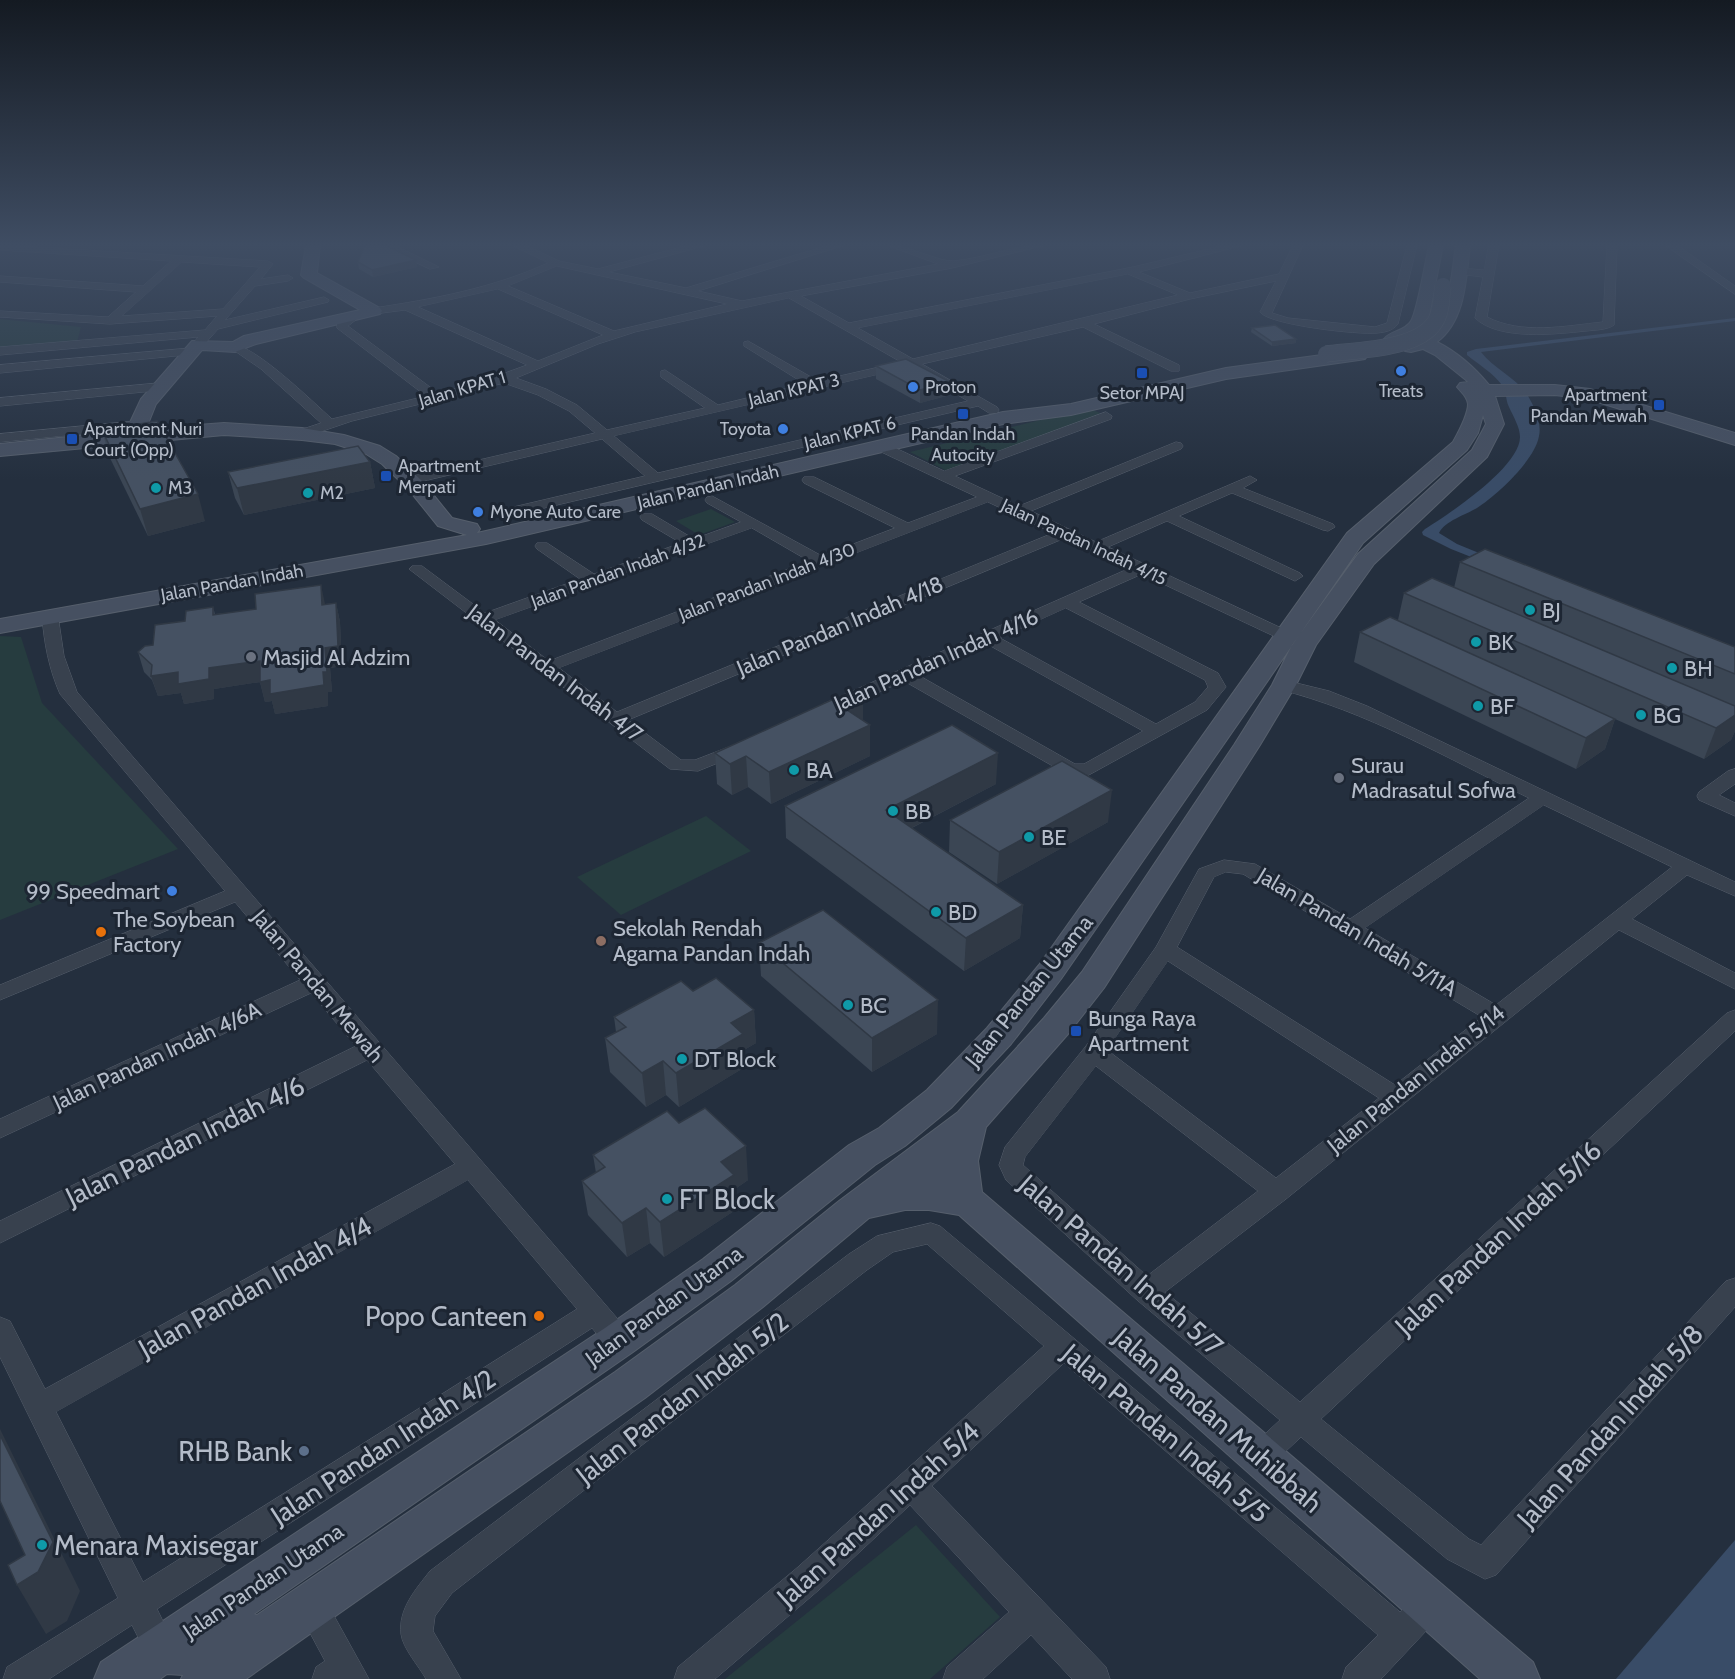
<svg xmlns="http://www.w3.org/2000/svg" width="1735" height="1679" font-family="Cabin,sans-serif">
  <style>
    .green { fill: #263c3f }
    .water { fill: #394c67 }
    .lines { fill: none; stroke-linecap: round; stroke-linejoin: round }
    .street-casing { stroke: #565f6c; stroke-width: 1 }
    .secondary-casing { stroke: #565f6c; stroke-width: 2 }
    .street { fill: #38414e; fill-rule: evenodd }
    .secondary { fill: #465061; fill-rule: evenodd }
    .secondary-bridge-casing { stroke: #565f6c; stroke-width: 17; stroke-linecap: butt }
    .secondary-bridge { stroke: #465061; stroke-width: 16 }
    .wall { fill: #3b4654 }
    .shaded-wall { fill: #303945 }
    .building { fill: #455162; stroke: #303945; stroke-width: 1.5 }
    .shop-dot { fill: #3f7fe0; stroke: #1d2633; stroke-width: 2 }
    .transit-dot { fill: #1a4fb4; stroke: #1d2633; stroke-width: 2 }
    .culture-dot { fill: #0f9aa8; stroke: #1d2633; stroke-width: 2 }
    .worship-dot { fill: #6b7280; stroke: #1d2633; stroke-width: 2 }
    .food-dot { fill: #e8710a; stroke: #1d2633; stroke-width: 2 }
    .education-dot { fill: #8d6e63; stroke: #1d2633; stroke-width: 2 }
    .service-dot { fill: #5c6f8a; stroke: #1d2633; stroke-width: 2 }
    .labels { text-anchor: middle; dominant-baseline: central; stroke-width: 6; stroke-linejoin: round; paint-order: stroke }
    .far-poi-label { font-size: 18px; fill: #b4bcc9; stroke: #1d2633; text-anchor: start }
    .far-street-label { font-size: 18px; fill: #b4bcc9; stroke: #1d2633 }
    .poi-label { font-size: 22px; fill: #b4bcc9; stroke: #1d2633; text-anchor: start }
    .street-label { font-size: 22px; fill: #b4bcc9; stroke: #1d2633 }
    .near-street-label { font-size: 27px; fill: #b4bcc9; stroke: #1d2633 }
    .near-poi-label { font-size: 27px; fill: #b4bcc9; stroke: #1d2633; text-anchor: start }
  </style>
  <rect width="100%" height="100%" fill="#242f3e"/>
  <!-- green -->
  <g class="green">
    <polygon points="0,319 81,327 77,342 0,349"/>
    <polygon points="1089,408 1102,414 949,472 910,452"/>
    <polygon points="711,509 735,522 699,535 676,521"/>
    <polygon points="0,636 21,637 42,703 178,849 0,920"/>
    <polygon points="706,816 751,851 621,915 577,877"/>
    <polygon points="916,1525 1000,1617 930,1679 725,1679"/>
  </g>
  <!-- water -->
  <g class="water">
    <path d="M1735,318V321L1481,352C1494,369 1517,378 1528,396C1534,406 1542,423 1539,436C1535,460 1497,495 1477,508C1465,515 1445,521 1439,533L1457,544L1574,592L1613,613L1451,549L1423,535L1422,532L1425,529C1449,514 1520,467 1520,437C1520,427 1513,416 1509,407C1505,399 1507,391 1502,385C1493,373 1478,364 1467,355V352L1476,349Z"/>
    <polygon points="1735,1540 1735,1679 1616,1679"/>
  </g>
  <g class="lines">
    <defs>
      <g id="street">
        <path d="M0,245L268,261L273,264L261,279L288,275L293,278L288,281L255,286L225,320L324,297L329,300L328,302L218,329L202,347L198,348L192,345L198,337L0,355V347L205,330L217,316L110,324L0,317V311L108,317L136,292L0,282V276L143,286L171,261L0,250ZM182,262L260,267L223,309L122,316Z"/>
        <polygon points="380,245 394,245 439,267 430,269"/>
        <path d="M512,245H525L559,261L598,269L689,245H707L609,272L686,288L829,245H845L698,291L742,301L938,264L886,245C909,245 938,262 954,261C985,258 1014,245 1046,245L952,268L801,296L849,323L1133,267L1226,245H1244L1139,272L1190,293L1279,274L1293,245H1303L1272,313L1288,318L1375,327L1387,323L1407,245H1417L1398,324C1392,331 1386,332 1377,333C1359,335 1269,325 1260,312L1276,281L1190,299L1094,324L1179,365V371H1171L1083,327L922,364L997,407L999,410L997,413H989L978,406L510,516L505,515L503,512L505,509L645,476L602,439L411,484L406,483L404,480L406,477L595,433L569,411L538,395L504,383L352,421L302,438L297,437L295,434L297,431L321,423L261,369L229,347L231,345C251,341 315,404 332,419L426,396L337,328V324L356,312L362,315L348,326L438,393L483,381L527,365L405,310L374,314L368,311L374,308C434,299 493,288 548,263ZM557,266L727,304L614,331L508,286ZM1128,274L1178,295L913,359L858,328ZM498,289L603,335L538,361L418,307ZM789,298L901,362L818,381L748,341L744,342V346L805,384L718,405L665,370L661,371V377L705,408L607,430L577,405L546,389L516,378L598,344L635,332ZM910,367L968,401L658,473L614,436Z"/>
        <path d="M1489,245H1499L1487,317C1522,335 1565,326 1603,322L1607,245H1617L1614,325C1607,330 1595,330 1586,331C1556,334 1499,341 1475,318L1483,277L1459,274L1454,271L1459,268L1484,270Z"/>
        <polygon points="1665,245 1677,245 1735,286 1735,294"/>
        <polygon points="192,348 196,350 196,354 0,373 0,365"/>
        <polygon points="160,383 166,387 164,390 0,406 0,398"/>
        <path d="M1106,412L1112,416L1111,419L955,476L1019,506L1176,442L1181,443L1183,446L1181,449L1031,511L1096,542L1250,476L1257,480L1243,488L1333,524L1335,527L1328,531L1323,530L1232,493L1179,516L1300,573L1303,576L1295,581L1167,521L1108,547L1292,633L1294,636L1286,641L1280,639L1142,574L1079,602L1218,673L1226,687L1207,710L1087,776L1065,773L904,681L835,712H823L820,708L823,704L1130,568L1065,538L628,720L681,760H695L739,743L745,744L748,748L745,752L698,771L670,769L409,569L412,566H422L485,613L580,579L537,549L535,546L537,543H547L594,574L681,543L642,520L640,517L642,514H652L694,539L741,522L707,503L705,500L707,497L712,496L822,556L895,528L804,483L802,480L804,477H814L908,523L977,497L877,450L875,447L877,444H887L944,471ZM988,502L1053,533L617,712L559,668ZM752,528L809,561L549,661L495,620ZM1066,608L1205,680L1208,687L1195,702L1156,724L1000,638ZM987,644L1143,731L1084,764H1075L918,675Z"/>
        <polygon points="137,421 143,425 142,428 0,442 0,434"/>
        <path d="M50,611L58,616L64,656L77,692L629,1332L633,1340L629,1348C609,1355 604,1342 592,1328L157,1609L177,1650L172,1661L161,1666L150,1661L132,1625L49,1679H3L7,1667L118,1598L0,1357V1317L10,1321L45,1389L455,1164L367,1060L0,1243V1221L356,1046L311,993L0,1138V1119L300,980L235,902L0,1000V985L225,891L60,694C49,669 44,643 42,616ZM468,1180L577,1309L143,1582L56,1412Z"/>
        <path d="M1284,680L1329,691L1367,706L1735,882V896L1687,875L1632,919L1735,973V989L1619,930L1286,1199L1165,1292L1300,1402L1727,1013L1735,1010V1031L1321,1419L1469,1539L1481,1545L1726,1281L1735,1278V1307L1496,1575L1485,1579L1447,1559L1301,1437L1270,1466L1260,1470L1250,1466L1245,1457L1250,1448L1280,1420L1137,1300L1006,1180L999,1165L1005,1147L1086,1046L1156,947L1199,869L1224,860L1255,864L1350,919L1529,798C1447,758 1366,711 1278,689L1275,685L1278,681ZM1544,805L1672,867L1496,1005L1365,928ZM1226,872L1243,874L1482,1017L1395,1085L1177,947L1214,877ZM1168,961L1379,1098L1276,1178L1107,1050ZM1096,1066L1258,1191L1147,1276L1023,1165L1025,1157Z"/>
        <polygon points="1735,769 1735,784 1719,795 1735,803 1735,816 1699,800 1697,796 1699,792 1728,771"/>
        <path d="M931,1223L940,1226L1400,1612L1419,1593L1430,1588L1441,1593L1446,1604L1441,1615L1381,1679H1342L1346,1667L1378,1635L1064,1363L932,1486L1106,1667L1110,1679H1072L1031,1635L983,1679H943L947,1667L1009,1612L910,1505L820,1589L715,1679H674L678,1667L798,1567L1044,1346L927,1244L893,1252L867,1270L452,1593L435,1616L433,1631L461,1679H426C419,1666 403,1649 401,1634C398,1609 416,1589 430,1571L849,1254L877,1236Z"/>
        <polygon points="311,1589 322,1594 369,1679 312,1679 316,1667 325,1661 295,1605 300,1594"/>
      </g>
      <g id="secondary">
        <polygon points="306,245 320,245 317,273 380,308 382,311 380,314 256,344 235,352 202,350 156,404 146,429 224,423 302,428 344,435 380,446 396,456 423,482 452,518 477,524 480,529 477,533 1003,412 1071,404 1226,368 1359,350 1365,351 1368,355 1365,359 1359,360 1226,379 1071,415 1003,424 486,544 0,633 0,619 467,535 438,526 409,490 382,464 366,454 335,444 302,440 224,435 0,456 0,444 126,431 141,399 192,341 233,342 244,336 360,310 304,278 301,275"/>
        <path d="M1429,245H1443L1428,322L1418,333L1424,336C1451,316 1451,276 1456,245H1470C1466,278 1466,320 1437,342C1457,352 1475,368 1489,385H1555L1590,389L1735,433V445L1588,399L1555,395L1495,396L1504,424L1487,457L1374,564L1316,645L1296,685L1260,745L1104,988L1068,1034L986,1127L978,1161L982,1192L1533,1662L1540,1679H1480L959,1215L929,1210H905L869,1218L763,1307L645,1398L246,1679H181L183,1675L167,1674L160,1679H94L101,1662L605,1328L703,1259L849,1145L879,1128L927,1090L987,1028L1039,965L1347,533L1453,442C1458,433 1468,415 1468,404C1467,396 1461,392 1457,387L1460,383L1468,382L1466,380L1435,355L1423,349L1411,352L1405,351L1402,347L1410,342L1406,340L1392,344L1384,339C1391,330 1404,332 1411,321C1417,312 1426,259 1429,245ZM1483,415L1486,424L1472,450L1358,554L1292,645L1272,685L1234,745L1082,972L1044,1018L958,1112L839,1201L735,1285L615,1372L257,1615L254,1614L633,1352L731,1281L875,1165L905,1146L951,1108L1011,1044L1061,979L1363,543L1467,450L1478,433Z"/>
      </g>
    </defs>
    <!-- street casing -->
    <use href="#street" class="street-casing"/>
    <!-- secondary casing -->
    <use href="#secondary" class="secondary-casing"/>
    <!-- street -->
    <use href="#street" class="street"/>
    <!-- secondary -->
    <use href="#secondary" class="secondary"/>
    <defs>
      <path id="secondary-bridge" d="M1326,354C1355,350 1418,350 1435,322C1442,312 1441,298 1443,286"/>
    </defs>
    <!-- secondary-bridge casing -->
    <use href="#secondary-bridge" class="secondary-bridge-casing"/>
    <!-- secondary-bridge -->
    <use href="#secondary-bridge" class="secondary-bridge"/>
  </g>
  <!-- wall -->
  <g class="wall">
    <polygon points="416,260 417,267 373,277 359,269 358,262"/>
    <polygon points="1252,328 1296,339 1296,343 1272,346 1251,332"/>
    <polygon points="876,366 950,395 920,403 876,379"/>
    <polygon points="102,430 205,521 148,536 109,456"/>
    <polygon points="370,462 375,488 244,515 235,498 228,472"/>
    <polygon points="1460,562 1735,647 1735,731 1731,740 1704,759 1615,719 1605,749 1576,769 1354,662 1360,632 1398,620 1404,593 1454,588"/>
    <polygon points="336,603 340,622 342,666 330,668 332,692 328,692 328,706 275,714 272,701 265,702 260,682 214,689 214,699 184,704 181,693 158,696 152,680 144,672 138,652 153,645 185,621 213,607 215,614"/>
    <polygon points="863,721 870,725 870,756 771,804 748,787 732,795 717,784 715,753"/>
    <polygon points="996,784 912,828 1023,905 1020,938 964,971 786,838 785,806"/>
    <polygon points="950,820 1108,822 997,884 949,852"/>
    <polygon points="759,943 937,1034 872,1072 761,976"/>
    <polygon points="693,991 754,1010 756,1043 744,1050 745,1067 679,1107 666,1095 646,1107 610,1072 605,1038 616,1032 614,1017"/>
    <polygon points="679,1123 748,1180 735,1189 737,1209 664,1257 650,1243 627,1257 588,1215 582,1181 596,1173 593,1155"/>
  </g>
  <!-- shaded-wall -->
  <g class="shaded-wall">
    <polygon points="416,260 417,267 373,277 372,270"/>
    <polygon points="1296,339 1296,343 1272,346 1272,342"/>
    <polygon points="950,382 950,395 920,403 920,390"/>
    <polygon points="370,462 375,488 244,515 237,488"/>
    <polygon points="198,494 205,521 148,536 140,509"/>
    <polygon points="321,585 325,604 322,605"/>
    <polygon points="336,603 340,622 342,666 330,668 332,692 328,692 328,706 275,714 272,701 265,702 260,682 214,689 214,699 184,704 181,693 158,696 151,676 260,661 323,672 325,648"/>
    <polygon points="863,703 863,728 870,725 870,756 771,804 769,772 847,710"/>
    <polygon points="1735,715 1735,731 1731,740 1704,759 1716,728"/>
    <polygon points="1615,719 1605,749 1576,769 1586,738"/>
    <polygon points="998,753 996,784 886,841 886,810"/>
    <polygon points="746,756 748,787 732,795 730,764"/>
    <polygon points="1112,790 1108,822 997,884 999,852"/>
    <polygon points="1023,905 1020,938 964,971 966,938"/>
    <polygon points="938,1000 937,1034 872,1072 872,1038"/>
    <polygon points="754,1010 756,1043 744,1050 745,1067 679,1107 676,1073 731,1023"/>
    <polygon points="663,1061 666,1095 646,1107 642,1073"/>
    <polygon points="746,1146 748,1180 735,1189 737,1209 664,1257 660,1222 721,1162"/>
    <polygon points="646,1208 650,1243 627,1257 622,1223"/>
    <polygon points="0,1429 80,1591 67,1621 46,1634 17,1585 53,1542 0,1435"/>
  </g>
  <!-- building -->
  <g class="building">
    <polygon points="365,245 385,245 416,260 372,270 358,262"/>
    <polygon points="1275,325 1296,339 1272,342 1252,328"/>
    <polygon points="906,359 950,382 920,390 876,366"/>
    <polygon points="157,421 198,494 140,509 102,430"/>
    <polygon points="358,446 370,462 237,488 228,472"/>
    <polygon points="1485,549 1735,647 1735,674 1460,562"/>
    <polygon points="1432,578 1735,706 1735,715 1716,728 1404,593"/>
    <polygon points="321,585 322,605 336,603 338,646 325,648 327,672 323,672 324,685 270,694 270,680 260,682 260,661 209,668 209,679 178,684 178,672 151,676 152,665 138,652 145,646 153,645 155,625 185,621 186,611 213,607 213,615 256,609 255,594"/>
    <polygon points="1390,617 1615,719 1586,738 1360,632"/>
    <polygon points="847,693 863,703 847,710 870,725 769,772 746,756 730,764 715,753"/>
    <polygon points="952,725 998,753 886,810 1023,905 966,938 785,806"/>
    <polygon points="1062,761 1112,790 999,852 950,820"/>
    <polygon points="823,910 938,1000 872,1038 759,943"/>
    <polygon points="716,978 754,1010 731,1023 743,1034 676,1073 663,1061 642,1073 605,1038 626,1027 614,1017 681,981 693,991"/>
    <polygon points="705,1108 746,1146 721,1162 734,1175 660,1222 646,1208 622,1223 582,1181 605,1167 593,1155 667,1111 679,1123"/>
    <polygon points="0,1435 53,1542 38,1572 17,1585 8,1565 25,1555 0,1501"/>
  </g>
  <!-- sky -->
  <linearGradient id="sky" x2="0" y2="1"><stop stop-color="#141a22"/><stop offset="0.51" stop-color="#3f4d63"/><stop offset="1" stop-color="#3f4d63" stop-opacity="0"/></linearGradient>
  <rect width="1735" height="480" fill="url(#sky)"/>
  <!-- markers -->
  <g class="shop-dot">
    <circle cx="1401" cy="371" r="6"/>
    <circle cx="913" cy="387" r="6"/>
    <circle cx="783" cy="429" r="6"/>
    <circle cx="478" cy="512" r="6"/>
    <circle cx="172" cy="891" r="6"/>
  </g>
  <g class="transit-dot">
    <rect x="1136" y="367" width="12" height="12" rx="3"/>
    <rect x="1653" y="399" width="12" height="12" rx="3"/>
    <rect x="957" y="408" width="12" height="12" rx="3"/>
    <rect x="66" y="433" width="12" height="12" rx="3"/>
    <rect x="380" y="470" width="12" height="12" rx="3"/>
    <rect x="1070" y="1025" width="12" height="12" rx="3"/>
  </g>
  <g class="culture-dot">
    <circle cx="156" cy="488" r="6"/>
    <circle cx="308" cy="493" r="6"/>
    <circle cx="1530" cy="610" r="6"/>
    <circle cx="1476" cy="642" r="6"/>
    <circle cx="1672" cy="668" r="6"/>
    <circle cx="1478" cy="706" r="6"/>
    <circle cx="1641" cy="715" r="6"/>
    <circle cx="794" cy="770" r="6"/>
    <circle cx="893" cy="811" r="6"/>
    <circle cx="1029" cy="837" r="6"/>
    <circle cx="936" cy="912" r="6"/>
    <circle cx="848" cy="1005" r="6"/>
    <circle cx="682" cy="1059" r="6"/>
    <circle cx="667" cy="1199" r="6"/>
    <circle cx="42" cy="1545" r="6"/>
  </g>
  <g class="worship-dot">
    <circle cx="251" cy="657" r="6"/>
    <circle cx="1339" cy="778" r="6"/>
  </g>
  <g class="food-dot">
    <circle cx="101" cy="932" r="6"/>
    <circle cx="539" cy="1316" r="6"/>
  </g>
  <circle class="education-dot" cx="601" cy="941" r="6"/>
  <circle class="service-dot" cx="304" cy="1451" r="6"/>
  <g class="labels">
    <!-- far-poi labels -->
    <g class="far-poi-label">
      <text x="925" y="387">Proton</text>
      <text x="1401" y="391" text-anchor="middle">Treats</text>
      <text x="1142" y="393" text-anchor="middle">Setor MPAJ</text>
      <text x="1647" y="395" text-anchor="end">Apartment<tspan x="1647" dy="21">Pandan Mewah</tspan></text>
      <text x="84" y="429">Apartment Nuri<tspan x="84" dy="21">Court (Opp)</tspan></text>
      <text x="771" y="429" text-anchor="end">Toyota</text>
      <text x="963" y="434" text-anchor="middle">Pandan Indah<tspan x="963" dy="21">Autocity</tspan></text>
      <text x="398" y="466">Apartment<tspan x="398" dy="21">Merpati</tspan></text>
      <text x="168" y="488">M3</text>
      <text x="320" y="493">M2</text>
      <text x="490" y="512">Myone Auto Care</text>
    </g>
    <!-- far-street labels -->
    <g class="far-street-label">
      <text transform="translate(462 389) rotate(-16)">Jalan KPAT 1</text>
      <text transform="translate(794 390) rotate(-13)">Jalan KPAT 3</text>
      <text transform="translate(850 433) rotate(-13)">Jalan KPAT 6</text>
      <text transform="translate(708 487) rotate(-13)">Jalan Pandan Indah</text>
      <text transform="translate(1084 542) rotate(25)">Jalan Pandan Indah 4/15</text>
      <text transform="translate(618 571) rotate(-20)">Jalan Pandan Indah 4/32</text>
      <text transform="translate(767 582) rotate(-21)">Jalan Pandan Indah 4/30</text>
      <text transform="translate(232 583) rotate(-10)">Jalan Pandan Indah</text>
    </g>
    <!-- poi labels -->
    <g class="poi-label">
      <text x="1542" y="610">BJ</text>
      <text x="1488" y="642">BK</text>
      <text x="263" y="657">Masjid Al Adzim</text>
      <text x="1684" y="668">BH</text>
      <text x="1490" y="706">BF</text>
      <text x="1653" y="715">BG</text>
      <text x="1351" y="765">Surau<tspan x="1351" dy="25">Madrasatul Sofwa</tspan></text>
      <text x="806" y="770">BA</text>
      <text x="905" y="811">BB</text>
      <text x="1041" y="837">BE</text>
      <text x="160" y="891" text-anchor="end">99 Speedmart</text>
      <text x="948" y="912">BD</text>
      <text x="113" y="919">The Soybean<tspan x="113" dy="25">Factory</tspan></text>
      <text x="613" y="928">Sekolah Rendah<tspan x="613" dy="25">Agama Pandan Indah</tspan></text>
      <text x="860" y="1005">BC</text>
      <text x="1088" y="1018">Bunga Raya<tspan x="1088" dy="25">Apartment</tspan></text>
      <text x="694" y="1059">DT Block</text>
    </g>
    <!-- street labels -->
    <g class="street-label">
      <text transform="translate(840 626) rotate(-23)">Jalan Pandan Indah 4/18</text>
      <text transform="translate(936 660) rotate(-24)">Jalan Pandan Indah 4/16</text>
      <text transform="translate(555 673) rotate(37)">Jalan Pandan Indah 4/7</text>
      <text transform="translate(1357 932) rotate(31)">Jalan Pandan Indah 5/11A</text>
      <text transform="translate(318 986) rotate(50)">Jalan Pandan Mewah</text>
      <text transform="translate(1029 991) rotate(-51)">Jalan Pandan Utama</text>
      <text transform="translate(157 1056) rotate(-25)">Jalan Pandan Indah 4/6A</text>
      <text transform="translate(1416 1079) rotate(-39)">Jalan Pandan Indah 5/14</text>
      <text transform="translate(664 1306) rotate(-36)">Jalan Pandan Utama</text>
      <text transform="translate(263 1581) rotate(-34)">Jalan Pandan Utama</text>
    </g>
    <!-- near-street labels -->
    <g class="near-street-label">
      <text transform="translate(185 1141) rotate(-26)">Jalan Pandan Indah 4/6</text>
      <text transform="translate(1498 1238) rotate(-43)">Jalan Pandan Indah 5/16</text>
      <text transform="translate(1121 1265) rotate(41)">Jalan Pandan Indah 5/7</text>
      <text transform="translate(255 1287) rotate(-29)">Jalan Pandan Indah 4/4</text>
      <text transform="translate(682 1398) rotate(-38)">Jalan Pandan Indah 5/2</text>
      <text transform="translate(1218 1420) rotate(41)">Jalan Pandan Muhibbah</text>
      <text transform="translate(1610 1426) rotate(-48)">Jalan Pandan Indah 5/8</text>
      <text transform="translate(1166 1433) rotate(40)">Jalan Pandan Indah 5/5</text>
      <text transform="translate(383 1447) rotate(-33)">Jalan Pandan Indah 4/2</text>
      <text transform="translate(878 1514) rotate(-42)">Jalan Pandan Indah 5/4</text>
    </g>
    <!-- near-poi labels -->
    <g class="near-poi-label">
      <text x="679" y="1199">FT Block</text>
      <text x="527" y="1316" text-anchor="end">Popo Canteen</text>
      <text x="292" y="1451" text-anchor="end">RHB Bank</text>
      <text x="54" y="1545">Menara Maxisegar</text>
    </g>
  </g>
</svg>
